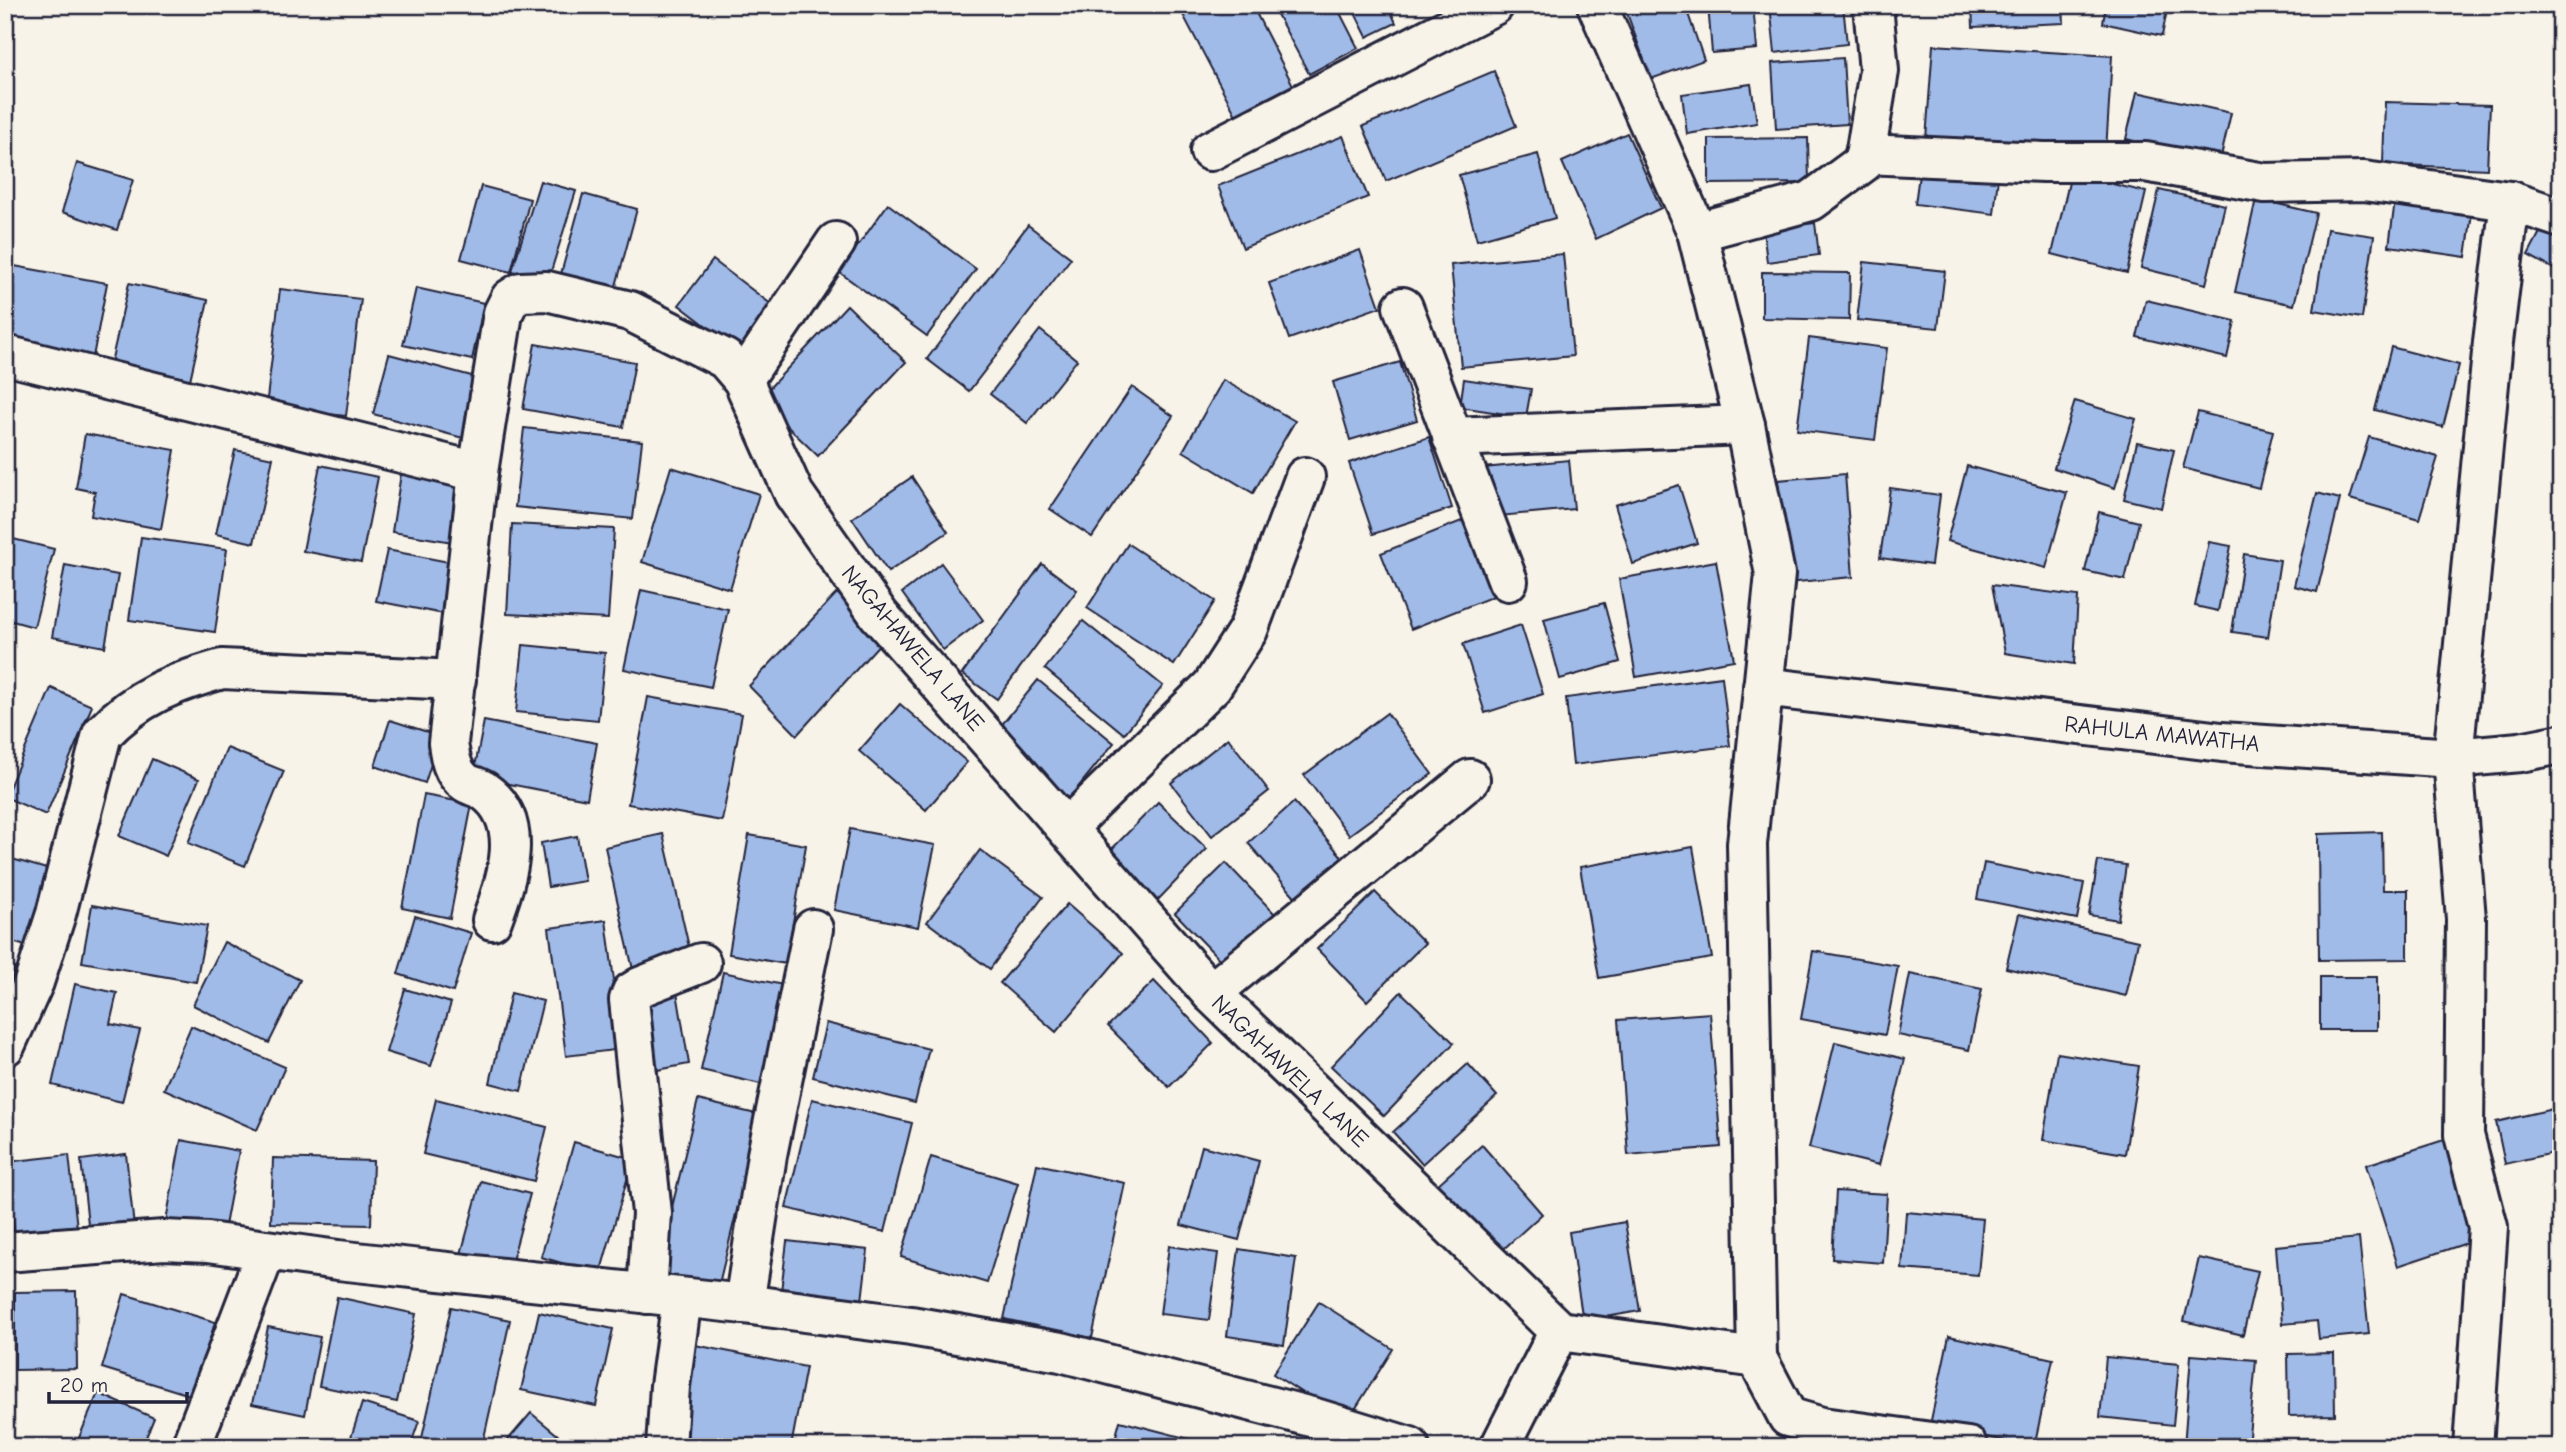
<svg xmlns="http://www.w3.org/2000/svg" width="2566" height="1452" font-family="'Comic Neue',sans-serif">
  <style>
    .building { fill: #a0bbe7; stroke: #22223b; stroke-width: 2 }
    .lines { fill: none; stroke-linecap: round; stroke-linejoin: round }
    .minor-casing { stroke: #22223b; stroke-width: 44 }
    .minor { stroke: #f7f3e8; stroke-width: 38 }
    .labels { text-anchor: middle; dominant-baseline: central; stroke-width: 5; stroke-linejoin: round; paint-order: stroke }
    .street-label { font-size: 23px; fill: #22223b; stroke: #f7f3e8 }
  </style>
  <rect width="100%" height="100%" fill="#f7f3e8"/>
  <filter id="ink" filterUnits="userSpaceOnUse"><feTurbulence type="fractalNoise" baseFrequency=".0143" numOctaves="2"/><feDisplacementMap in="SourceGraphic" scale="14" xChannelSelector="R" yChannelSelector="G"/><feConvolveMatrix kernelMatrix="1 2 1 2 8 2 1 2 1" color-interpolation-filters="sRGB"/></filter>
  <g filter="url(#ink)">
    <!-- building -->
    <g class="building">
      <polygon points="1187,5 1252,5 1298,95 1241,125 1180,9"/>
      <polygon points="1272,5 1336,5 1358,48 1309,74"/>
      <polygon points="1351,5 1388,5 1396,23 1367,37"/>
      <polygon points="1624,5 1685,5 1704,60 1651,79"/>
      <polygon points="1708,5 1753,5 1757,49 1712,53"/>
      <polygon points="1770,5 1843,5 1847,44 1775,53"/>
      <polygon points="1972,5 2063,5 2064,23 1973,27"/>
      <polygon points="2106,5 2168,5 2162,36 2103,23"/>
      <polygon points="1933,45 2112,56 2106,151 1926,139"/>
      <polygon points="1843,58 1847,124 1776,129 1772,63"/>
      <polygon points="1494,71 1516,126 1386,181 1363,126"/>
      <polygon points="1751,84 1757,123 1687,134 1682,94"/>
      <polygon points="2137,92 2231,113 2220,161 2126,139"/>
      <polygon points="2385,102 2490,105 2487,169 2383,164"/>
      <polygon points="1627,133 1661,208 1596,239 1562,162"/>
      <polygon points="1343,136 1368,197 1243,248 1218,186"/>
      <polygon points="1808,138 1809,183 1709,184 1709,139"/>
      <polygon points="1538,154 1555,218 1477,240 1459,175"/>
      <polygon points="77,163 133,180 117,230 62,212"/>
      <polygon points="1920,167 1998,177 1994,214 1915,204"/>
      <polygon points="2071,174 2146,192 2127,273 2052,254"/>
      <polygon points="540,181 576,191 548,281 512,271"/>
      <polygon points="481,186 530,199 511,272 461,259"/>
      <polygon points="2159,190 2225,205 2206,284 2141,268"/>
      <polygon points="2396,193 2473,205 2466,257 2389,246"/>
      <polygon points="583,194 637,209 613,297 559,281"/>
      <polygon points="2256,199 2316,213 2294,305 2235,292"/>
      <polygon points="888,204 976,269 927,336 839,272"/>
      <polygon points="2547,219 2561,227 2561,273 2528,255"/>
      <polygon points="1815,223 1819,255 1767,262 1763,229"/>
      <polygon points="1028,225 1071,258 969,391 927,359"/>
      <polygon points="2327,229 2374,236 2362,318 2314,310"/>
      <polygon points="1360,250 1380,307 1289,339 1269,283"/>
      <polygon points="1563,254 1573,356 1461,367 1451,265"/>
      <polygon points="713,260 780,311 746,356 679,305"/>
      <polygon points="1864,262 1945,271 1938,328 1857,320"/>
      <polygon points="9,265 107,283 93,357 5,340 5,282"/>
      <polygon points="1762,272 1850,273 1849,320 1762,318"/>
      <polygon points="129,283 208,300 190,380 111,363"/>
      <polygon points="416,288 484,303 472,360 403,345"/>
      <polygon points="280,289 361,299 346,416 266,407"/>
      <polygon points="2146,300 2235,321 2227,358 2137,337"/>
      <polygon points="847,305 906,362 818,456 759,399"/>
      <polygon points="1040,330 1077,360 1027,423 990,394"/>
      <polygon points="1809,338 1887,348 1875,440 1797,430"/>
      <polygon points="535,344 635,362 623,427 523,409"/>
      <polygon points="2391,347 2459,365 2443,427 2375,410"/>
      <polygon points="389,354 479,378 463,438 373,414"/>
      <polygon points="1400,362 1417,420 1350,440 1333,382"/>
      <polygon points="1464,379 1531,389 1526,417 1460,407"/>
      <polygon points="1223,380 1295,421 1253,493 1183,451"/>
      <polygon points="1132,387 1173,416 1092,537 1050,509"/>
      <polygon points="2075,401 2136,419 2115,488 2054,468"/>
      <polygon points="2198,412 2273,431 2259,488 2183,468"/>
      <polygon points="524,428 642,441 633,519 515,507"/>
      <polygon points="85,434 175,450 161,529 91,516 95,492 76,488"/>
      <polygon points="1429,437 1452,508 1373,534 1349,463"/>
      <polygon points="2369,437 2438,457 2419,519 2350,499"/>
      <polygon points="2137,442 2174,450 2161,508 2124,499"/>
      <polygon points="235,450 273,458 254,543 216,534"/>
      <polygon points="1569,460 1574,509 1488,517 1483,468"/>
      <polygon points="320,465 378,477 361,562 303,551"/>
      <polygon points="1967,466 2067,493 2046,568 1947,541"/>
      <polygon points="402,467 469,478 459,543 392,532"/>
      <polygon points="671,467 759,494 730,589 642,562"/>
      <polygon points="1845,474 1853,577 1786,583 1778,480"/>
      <polygon points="912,477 948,532 888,572 852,518"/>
      <polygon points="1679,485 1697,543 1633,564 1615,505"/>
      <polygon points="1890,488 1940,495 1931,565 1880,558"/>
      <polygon points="2317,493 2340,499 2317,592 2294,586"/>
      <polygon points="2099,512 2139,522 2125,580 2085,571"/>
      <polygon points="1469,518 1499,594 1411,629 1381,553"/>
      <polygon points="512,524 614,529 608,619 507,614"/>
      <polygon points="5,537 54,549 34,627 5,619"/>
      <polygon points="141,537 227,549 215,632 129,620"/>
      <polygon points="2209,542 2231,546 2218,611 2195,606"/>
      <polygon points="1128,544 1215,601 1174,665 1087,608"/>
      <polygon points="387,550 459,564 449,615 376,601"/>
      <polygon points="2244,554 2280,560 2268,637 2232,632"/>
      <polygon points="1716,561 1734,660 1636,677 1619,579"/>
      <polygon points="941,563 983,620 943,650 902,593"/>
      <polygon points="1042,564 1077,590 997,699 962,674"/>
      <polygon points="65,565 118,575 105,647 52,637"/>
      <polygon points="1992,585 2078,596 2074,664 2005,653"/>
      <polygon points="641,590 728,609 711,687 624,669"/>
      <polygon points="837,593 884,639 797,735 749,686"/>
      <polygon points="1604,603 1620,662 1560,679 1544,619"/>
      <polygon points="1083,621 1163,686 1124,734 1045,669"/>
      <polygon points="1521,625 1543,694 1485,713 1463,644"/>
      <polygon points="523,645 605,653 598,720 516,712"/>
      <polygon points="1722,677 1730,746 1573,765 1566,698"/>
      <polygon points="1038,680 1114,743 1067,801 991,738"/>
      <polygon points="51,688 92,706 46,815 5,797"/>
      <polygon points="648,697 742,714 722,821 628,804"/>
      <polygon points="900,704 967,762 926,810 859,751"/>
      <polygon points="1387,713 1432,774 1349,835 1304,775"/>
      <polygon points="390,720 440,736 425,783 375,766"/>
      <polygon points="484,721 597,743 587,799 473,777"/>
      <polygon points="1228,738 1269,791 1212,836 1171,783"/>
      <polygon points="227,748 284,771 245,866 188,843"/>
      <polygon points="152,759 199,779 166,856 119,836"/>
      <polygon points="424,795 472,804 450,918 402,908"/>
      <polygon points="1158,802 1207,849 1152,906 1103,858"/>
      <polygon points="1294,802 1344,859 1298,900 1248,843"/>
      <polygon points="850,829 935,845 918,927 834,910"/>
      <polygon points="2382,832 2383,890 2408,890 2408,959 2319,960 2318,834"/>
      <polygon points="663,834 692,960 634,974 605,847"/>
      <polygon points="749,835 806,845 786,964 729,954"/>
      <polygon points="577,836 585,881 548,887 541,843"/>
      <polygon points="1693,847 1712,958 1599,978 1580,867"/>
      <polygon points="980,850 1043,897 990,969 927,922"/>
      <polygon points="5,857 57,872 36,949 5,940"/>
      <polygon points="2098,861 2126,865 2118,920 2089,915"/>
      <polygon points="1226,863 1276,915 1225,965 1175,913"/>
      <polygon points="1984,863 2084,883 2077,919 1977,899"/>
      <polygon points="1375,892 1425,943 1367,1001 1317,949"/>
      <polygon points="1067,904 1123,953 1056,1032 1000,983"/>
      <polygon points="92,905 207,926 196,982 82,962"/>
      <polygon points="2019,914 2138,941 2126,996 2006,968"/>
      <polygon points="415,916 471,933 453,992 398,974"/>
      <polygon points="606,920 623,1049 566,1056 549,928"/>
      <polygon points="224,942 300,980 269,1043 193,1005"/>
      <polygon points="1813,951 1898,966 1885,1035 1801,1019"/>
      <polygon points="5,965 15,968 5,999"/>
      <polygon points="723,972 792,987 769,1086 701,1070"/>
      <polygon points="1910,974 1982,989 1969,1050 1898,1035"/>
      <rect x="2320" y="977" width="57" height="53"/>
      <polygon points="1154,981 1213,1043 1169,1087 1108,1026"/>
      <polygon points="75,984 117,993 110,1024 140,1030 122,1102 52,1085"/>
      <polygon points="405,989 451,1003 431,1066 386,1052"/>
      <polygon points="677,992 689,1064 647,1072 635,1000"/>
      <polygon points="1401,992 1454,1043 1384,1116 1331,1066"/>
      <polygon points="511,993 543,1001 521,1091 490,1083"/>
      <polygon points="1710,1013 1721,1147 1628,1155 1618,1020"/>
      <polygon points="826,1023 929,1049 915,1103 813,1077"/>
      <polygon points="191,1026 285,1067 257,1130 164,1089"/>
      <polygon points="1835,1042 1905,1059 1879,1165 1809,1148"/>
      <polygon points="2057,1053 2139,1066 2125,1154 2043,1140"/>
      <polygon points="1468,1064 1497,1096 1422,1164 1393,1132"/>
      <polygon points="436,1099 547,1127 534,1181 423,1154"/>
      <polygon points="812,1099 912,1123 885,1232 786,1208"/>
      <polygon points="698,1100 760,1115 718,1288 656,1273"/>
      <polygon points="2561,1107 2561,1151 2505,1164 2496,1122"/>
      <polygon points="2447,1139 2479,1239 2398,1266 2366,1165"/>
      <polygon points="181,1140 239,1151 224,1231 166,1221"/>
      <polygon points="574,1142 633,1159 600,1274 541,1257"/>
      <polygon points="1482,1145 1542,1214 1498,1254 1437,1185"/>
      <polygon points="1202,1146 1259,1161 1239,1240 1181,1225"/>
      <polygon points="126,1154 134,1227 89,1233 81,1160"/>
      <polygon points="69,1155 77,1228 15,1236 6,1162"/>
      <polygon points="931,1157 1018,1183 987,1283 901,1257"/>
      <polygon points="273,1158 373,1161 371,1225 271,1223"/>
      <polygon points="1037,1164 1125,1183 1092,1338 1004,1319"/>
      <polygon points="481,1181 530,1194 510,1268 461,1254"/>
      <polygon points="1836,1191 1887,1194 1883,1263 1832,1259"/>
      <polygon points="1906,1212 1983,1219 1978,1275 1902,1269"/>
      <polygon points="1625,1222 1640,1311 1583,1321 1569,1232"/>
      <polygon points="2359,1238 2369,1334 2319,1339 2317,1321 2282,1324 2276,1246"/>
      <polygon points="787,1241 868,1250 861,1309 780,1300"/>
      <polygon points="1169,1246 1218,1253 1209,1320 1160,1314"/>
      <polygon points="1239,1249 1296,1258 1284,1345 1227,1336"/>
      <polygon points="2199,1258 2258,1271 2243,1335 2184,1321"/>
      <polygon points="76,1291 77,1369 15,1370 15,1292"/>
      <polygon points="124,1294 215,1322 193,1396 102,1368"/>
      <polygon points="337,1297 416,1314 397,1402 319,1386"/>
      <polygon points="1319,1302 1393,1349 1347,1422 1273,1374"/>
      <polygon points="451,1307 510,1320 482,1447 420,1447"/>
      <polygon points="539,1312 613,1329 596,1406 521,1390"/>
      <polygon points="268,1327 320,1337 305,1415 252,1404"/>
      <polygon points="1949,1336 2053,1359 2034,1447 1930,1425"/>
      <polygon points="695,1345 806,1367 791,1447 675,1447"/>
      <polygon points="2334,1353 2335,1415 2289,1416 2288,1354"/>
      <polygon points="2191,1355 2256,1360 2248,1447 2184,1447"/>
      <polygon points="2106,1357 2179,1364 2173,1425 2100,1417"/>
      <polygon points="98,1393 154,1418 142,1447 75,1447"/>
      <polygon points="362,1403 419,1421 410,1447 348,1447"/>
      <polygon points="531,1413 566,1442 562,1447 502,1447"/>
      <polygon points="1120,1421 1220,1447 1113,1447"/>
    </g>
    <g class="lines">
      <defs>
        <g id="minor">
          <polyline points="1597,5 1697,232 1745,425 1775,574 1747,844 1757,1358"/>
          <polyline points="1210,151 1494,5"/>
          <polyline points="1865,154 2044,162 2145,162 2265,183 2364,181 2510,201 2561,218"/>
          <polyline points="1697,232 1811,201 1864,162 1879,71 1873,5"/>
          <polyline points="1403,307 1508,581"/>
          <polyline points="5,355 478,472"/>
          <polyline points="743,380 836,242"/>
          <polyline points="1452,437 1745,425"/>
          <polyline points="1763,687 2222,742 2453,758 2520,752 2561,744"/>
          <polyline points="1067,828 1212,686 1248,630 1305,477"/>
          <path d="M492,920C507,879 527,821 484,791C479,787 470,786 465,782C452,773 450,757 448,743L478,472L503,313L510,299L521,292L547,291L630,311L725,359L743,380L794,494L879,615L1211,993L1559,1331"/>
          <polyline points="1211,993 1470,779"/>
          <path d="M5,1046L34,982L56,914L102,734C138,696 173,683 222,669L456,680"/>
          <polyline points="5,1252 164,1240 208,1242 338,1260 744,1304 911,1326 1061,1352 1315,1418 1410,1447"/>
          <polyline points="647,1294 652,1213 629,1000 632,992 640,987 701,963"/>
          <polyline points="744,1304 767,1155 813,929"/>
          <polyline points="191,1447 266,1251"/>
          <polyline points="666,1447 670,1386 682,1298"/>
          <polyline points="1500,1447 1559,1331 1757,1358 1788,1417 1822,1427 1968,1447"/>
          <polyline points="2473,1447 2488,1227 2464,1135 2466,919 2453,758 2493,342 2510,201"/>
        </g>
      </defs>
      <!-- minor casing -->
      <use href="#minor" class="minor-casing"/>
      <!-- minor -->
      <use href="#minor" class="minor"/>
    </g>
  </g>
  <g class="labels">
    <!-- street labels -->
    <g class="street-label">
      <text transform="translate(913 648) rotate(50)">NAGAHAWELA LANE</text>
      <text transform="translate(2162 734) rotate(6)">RAHULA MAWATHA</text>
      <text transform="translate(1290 1071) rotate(44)">NAGAHAWELA LANE</text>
    </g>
  </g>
  <!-- margin -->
  <rect width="2566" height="1452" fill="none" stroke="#f7f3e8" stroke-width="28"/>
  <rect x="14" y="14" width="2538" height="1424" fill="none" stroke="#22223b" stroke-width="2.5" filter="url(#ink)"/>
  <!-- scale -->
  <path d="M49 1392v10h138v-10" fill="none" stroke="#22223b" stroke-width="3.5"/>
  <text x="60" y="1392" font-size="21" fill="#22223b" stroke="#f7f3e8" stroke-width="5" paint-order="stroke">20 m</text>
</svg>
